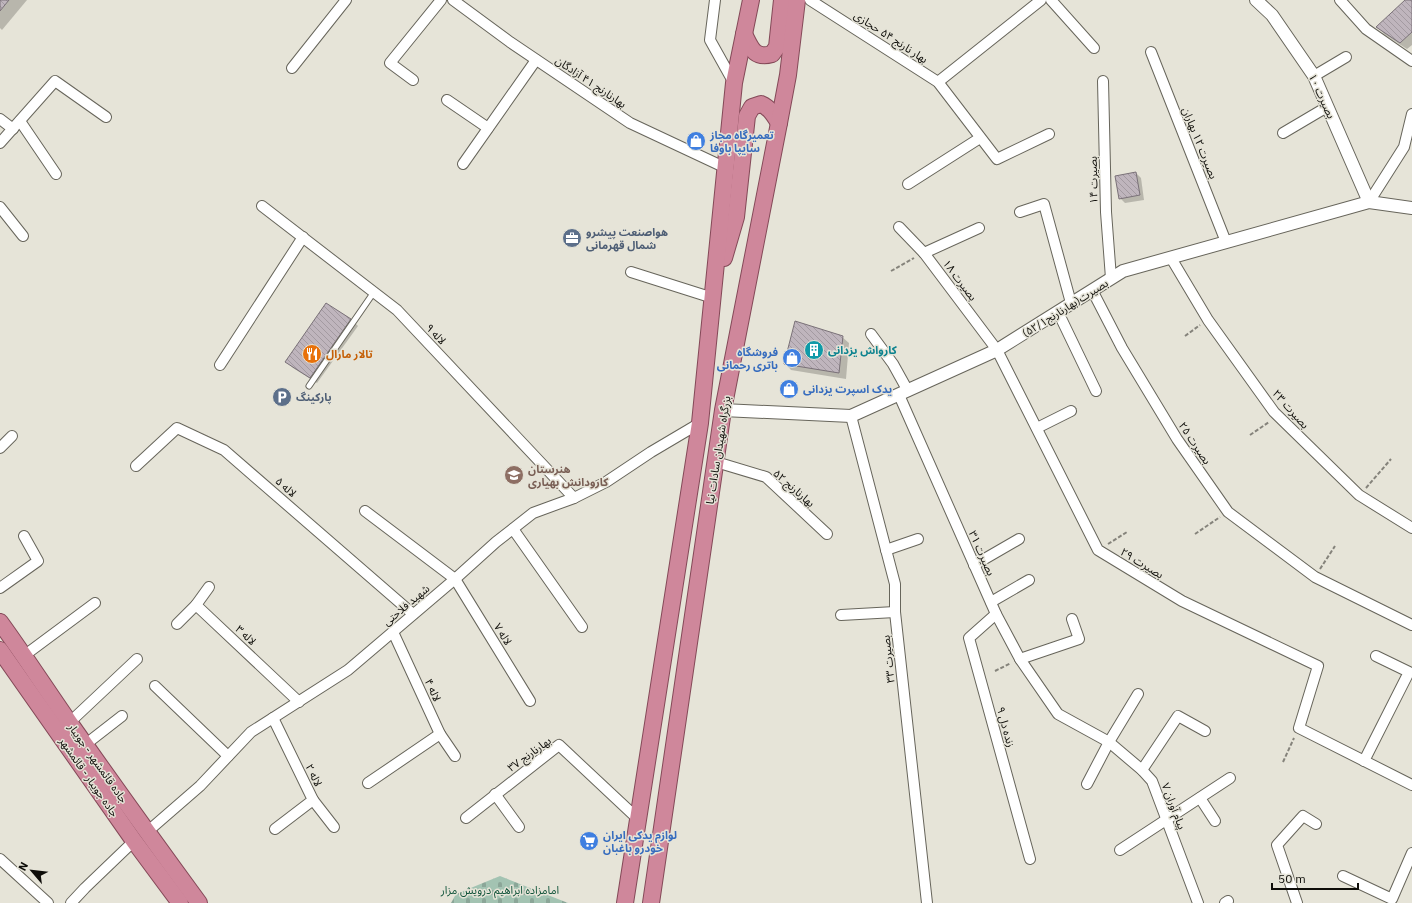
<svg xmlns="http://www.w3.org/2000/svg" width="1412" height="903" font-family="'IBM Plex Sans','Noto Sans Arabic',sans-serif">
  <style>
    .cemetery { fill: url(#cemetery-stones) }
    .shadow { fill: #0003 }
    .building { fill: url(#building-back-hatch); stroke: #7a7178 }
    .lines { fill: none; stroke-linecap: round; stroke-linejoin: round }
    .service-casing { stroke: #67655b; stroke-width: 7 }
    .minor-casing { stroke: #67655b; stroke-width: 12 }
    .tertiary-casing { stroke: #67655b; stroke-width: 14 }
    .trunk-casing { stroke: #844958; stroke-width: 18 }
    .path { stroke: #85837b; stroke-width: 2; stroke-dasharray: 4 2; stroke-linecap: butt }
    .service { stroke: #fff; stroke-width: 5 }
    .minor { stroke: #fff; stroke-width: 10 }
    .tertiary { stroke: #fff; stroke-width: 12 }
    .trunk { stroke: #cf879b; stroke-width: 16 }
    .labels { text-anchor: middle; dominant-baseline: central; stroke-width: 3; stroke-linejoin: round; paint-order: stroke }
    .street-label { font-size: 11px; fill: #0e0d09; stroke: #e6e4d8 }
    .shop-label { font-size: 11px; font-weight: bold; fill: #366cbe; stroke: #e6e4d8; text-anchor: start }
    .service-label { font-size: 11px; font-weight: bold; fill: #4e5e75; stroke: #e6e4d8; text-anchor: start }
    .culture-label { font-size: 11px; font-weight: bold; fill: #0d838f; stroke: #e6e4d8; text-anchor: start }
    .food-label { font-size: 11px; font-weight: bold; fill: #c56008; stroke: #e6e4d8; text-anchor: start }
    .education-label { font-size: 11px; font-weight: bold; fill: #785e54; stroke: #e6e4d8; text-anchor: start }
    .park-label { font-size: 11px; fill: #0e5238; stroke: #e6e4d8 }
  </style>
  <defs>
    <pattern id="cemetery-stones" width="16" height="16" patternUnits="userSpaceOnUse"><rect width="16" height="16" fill="#a3c3b2"/><path d="M2 7V4a2 2 0 0 1 4 0v3zM10 15v-3a2 2 0 0 1 4 0v3z" fill="#8ba698"/></pattern>
    <pattern id="building-back-hatch" width="6" height="6" patternUnits="userSpaceOnUse"><rect width="6" height="6" fill="#bfb5bd"/><path d="M-1 5l2 2M0 0l6 6M5-1l2 2" fill="none" stroke="#a39aa1"/></pattern>
  </defs>
  <rect width="100%" height="100%" fill="#e6e4d8"/>
  <!-- cemetery -->
  <polygon class="cemetery" points="500,876 568,903 451,903 456,894"/>
  <!-- shadow -->
  <g class="shadow">
    <polygon points="0,0 27,0 2,30 0,28"/>
    <polygon points="1406,0 1412,0 1412,45 1407,49 1384,34 1378,27"/>
    <polygon points="1136,173 1141,178 1144,200 1125,203 1120,198"/>
    <polygon points="326,304 351,319 358,326 317,383 293,368 287,362"/>
    <polygon points="842,337 849,343 846,379 791,370 785,363"/>
  </g>
  <!-- building -->
  <g class="building">
    <polygon points="0,0 9,0 0,11"/>
    <polygon points="1405,0 1412,0 1412,32 1400,43 1376,27"/>
    <polygon points="1136,172 1140,195 1119,199 1115,176"/>
    <polygon points="326,303 351,319 310,378 285,362"/>
    <polygon points="795,321 843,336 839,373 784,364"/>
  </g>
  <g class="lines">
    <defs>
      <polyline id="service" points="309,386 374,292"/>
      <g id="minor">
        <polyline points="453,0 510,42 630,123 726,168"/>
        <polyline points="715,0 710,40 734,83"/>
        <polyline points="810,0 938,82 997,159 1049,134"/>
        <polyline points="1051,0 1094,48"/>
        <polyline points="1340,0 1366,29 1412,61"/>
        <polyline points="1151,52 1226,242"/>
        <polyline points="292,68 346,0"/>
        <polyline points="1314,76 1346,57"/>
        <polyline points="413,80 390,63 441,0"/>
        <polyline points="1103,81 1106,212 1111,278"/>
        <polyline points="938,82 1041,0"/>
        <polyline points="447,100 488,128"/>
        <polyline points="0,119 13,129"/>
        <polyline points="20,121 56,174"/>
        <polyline points="1283,133 1327,107"/>
        <polyline points="0,143 55,81 106,117"/>
        <polyline points="463,164 536,60"/>
        <polyline points="908,184 980,138"/>
        <polyline points="1369,202 1404,147 1412,114"/>
        <polyline points="262,206 397,310 574,498"/>
        <polyline points="0,207 23,236"/>
        <polyline points="1020,212 1044,204 1071,303"/>
        <polyline points="899,227 924,253 997,350 1098,550 1182,601 1318,666 1299,728 1412,785"/>
        <polyline points="924,253 979,228"/>
        <polyline points="1171,258 1208,320 1274,412 1359,495 1412,528"/>
        <polyline points="631,272 713,298"/>
        <polyline points="1092,290 1122,348 1177,439 1228,512 1315,577 1412,625"/>
        <polyline points="1058,312 1096,391"/>
        <polyline points="871,334 893,364 908,391"/>
        <polyline points="220,365 303,237"/>
        <polyline points="899,395 996,614 1020,659 1058,714 1109,742 1142,770 1152,781 1198,903"/>
        <polyline points="851,416 895,584 895,612 927,903"/>
        <polyline points="1037,428 1071,411"/>
        <polyline points="0,448 12,436"/>
        <polyline points="716,462 766,477 827,534"/>
        <polyline points="136,466 177,428 224,450 413,614"/>
        <polyline points="365,511 455,579 530,701"/>
        <polyline points="513,529 582,627"/>
        <polyline points="886,550 918,539"/>
        <polyline points="974,565 1019,539"/>
        <polyline points="0,588 38,561 24,536"/>
        <polyline points="991,602 1029,580"/>
        <polyline points="196,605 209,587"/>
        <polyline points="996,614 969,638 1030,859"/>
        <polyline points="841,615 895,612"/>
        <polyline points="177,624 196,605 299,702"/>
        <polyline points="393,632 440,734 455,756"/>
        <polyline points="25,655 95,603"/>
        <polyline points="1020,659 1079,639 1072,619"/>
        <polyline points="155,686 228,756"/>
        <polyline points="273,718 313,800 275,829"/>
        <polyline points="70,722 137,659"/>
        <polyline points="86,744 122,716"/>
        <polyline points="1364,761 1409,672 1376,656"/>
        <polyline points="1142,770 1178,716 1205,731"/>
        <polyline points="368,783 440,734"/>
        <polyline points="1087,784 1109,742 1138,694"/>
        <polyline points="495,794 519,827"/>
        <polyline points="1200,798 1215,821"/>
        <polyline points="313,800 334,827"/>
        <polyline points="466,818 559,745 638,819"/>
        <polyline points="147,832 200,786 251,732 348,670 455,579 496,542 533,513 574,498 606,482 651,452 700,423"/>
        <polyline points="1120,850 1230,778"/>
        <polyline points="0,859 48,903"/>
        <polyline points="1343,876 1392,899 1412,853"/>
        <polyline points="71,903 85,888 134,841"/>
        <polyline points="1225,903 1228,901"/>
        <polyline points="1297,903 1277,845 1303,816 1316,824"/>
      </g>
      <g id="tertiary">
        <polyline points="1256,0 1272,15 1314,76 1369,202"/>
        <polyline points="723,410 851,416 997,350 1123,271 1369,202 1412,208"/>
      </g>
      <g id="trunk">
        <path d="M744,34C751,48 754,59 772,54L777,47L782,0"/>
        <path d="M724,258L736,217L747,116L752,107L761,104C770,108 774,115 779,123"/>
        <path d="M0,622C24,655 46,689 69,722C112,783 155,843 199,903"/>
        <polyline points="0,650 134,841 180,903"/>
        <polyline points="625,903 700,423 734,83 751,0"/>
        <polyline points="651,903 723,410 779,123 788,75 797,0"/>
      </g>
    </defs>
    <!-- service casing -->
    <use href="#service" class="service-casing"/>
    <!-- minor casing -->
    <use href="#minor" class="minor-casing"/>
    <!-- tertiary casing -->
    <use href="#tertiary" class="tertiary-casing"/>
    <!-- trunk casing -->
    <use href="#trunk" class="trunk-casing"/>
    <!-- path -->
    <g class="path">
      <polyline points="891,271 914,258"/>
      <polyline points="1185,336 1200,325"/>
      <polyline points="1250,435 1269,422"/>
      <polyline points="1366,488 1391,459"/>
      <polyline points="1195,534 1220,517"/>
      <polyline points="1108,544 1127,532"/>
      <polyline points="1320,569 1335,546"/>
      <polyline points="995,671 1011,663"/>
      <polyline points="1283,762 1294,738"/>
    </g>
    <!-- service -->
    <use href="#service" class="service"/>
    <!-- minor -->
    <use href="#minor" class="minor"/>
    <!-- tertiary -->
    <use href="#tertiary" class="tertiary"/>
    <!-- trunk -->
    <use href="#trunk" class="trunk"/>
  </g>
  <!-- icons -->
  <defs>
    <symbol id="shop-disc" viewBox="-11 -11 22 22"><circle r="9.5" fill="#3f7fe0" stroke="#e6e4d8"/><path d="M-5-2.5h2.3a2.7 3.5 0 0 1 5.4 0H5L5.5 6h-11ZM-1.5-2.5h3a1.5 2.3 0 0 0-3 0Z" fill="#fff"/></symbol>
    <symbol id="office-disc" viewBox="-11 -11 22 22"><circle r="9.5" fill="#5c6f8a" stroke="#e6e4d8"/><path d="M-6-3h4V-5.5h4V-3h4V5H-6ZM-1-4.5V-3h2v-1.5ZM-6 0V1H6V0Z" fill="#fff"/></symbol>
    <symbol id="building-disc" viewBox="-11 -11 22 22"><circle r="9.5" fill="#0f9aa8" stroke="#e6e4d8"/><path d="M-4-6H4V6H1V3H-1V6H-4ZM-2.5-4.3h1.7v1.8h-1.7ZM.8-4.3h1.7v1.8H.8ZM-2.5-1h1.7V.8h-1.7ZM.8-1h1.7V.8H.8Z" fill="#fff"/></symbol>
    <symbol id="restaurant-disc" viewBox="-11 -11 22 22"><circle r="9.5" fill="#e8710a" stroke="#e6e4d8"/><path d="M-5-6h1v4h1v-4h1v4h1v-4h1v5L-1.5 .5V6h-2V.5L-5-1ZM5-6V6H3V1.5H1.5Q1.5-4 5-6Z" fill="#fff"/></symbol>
    <symbol id="parking-disc" viewBox="-11 -11 22 22"><circle r="9.5" fill="#5c6f8a" stroke="#e6e4d8"/><path d="M-3.5-5.5H1a3.5 3.5 0 0 1 0 7H-1V5.5H-3.5ZM-1-3.4V-.6H.8a1.4 1.4 0 0 0 0-2.8Z" fill="#fff"/></symbol>
    <symbol id="school-disc" viewBox="-11 -11 22 22"><circle r="9.5" fill="#8d6e63" stroke="#e6e4d8"/><path d="M0-5L7-2L0 1L-7-2ZM-4 1L0 2.5L4 1V4Q0 6-4 4Z" fill="#fff"/></symbol>
    <symbol id="supermarket-disc" viewBox="-11 -11 22 22"><circle r="9.5" fill="#3f7fe0" stroke="#e6e4d8"/><path d="M-6-5.5h2.5l.6 2H6L4.5 2H-2.5L-4.4-4H-6ZM-1.5 3.2a1.3 1.3 0 1 0 .1 0ZM3 3.2a1.3 1.3 0 1 0 .1 0Z" fill="#fff"/></symbol>
  </defs>
  <g fill-rule="evenodd">
    <use href="#shop-disc" x="685" y="130" width="22" height="22"/>
    <use href="#office-disc" x="561" y="227" width="22" height="22"/>
    <use href="#building-disc" x="803" y="339" width="22" height="22"/>
    <use href="#restaurant-disc" x="301" y="343" width="22" height="22"/>
    <use href="#shop-disc" x="781" y="347" width="22" height="22"/>
    <use href="#shop-disc" x="778" y="378" width="22" height="22"/>
    <use href="#parking-disc" x="271" y="386" width="22" height="22"/>
    <use href="#school-disc" x="503" y="464" width="22" height="22"/>
    <use href="#supermarket-disc" x="578" y="830" width="22" height="22"/>
  </g>
  <g class="labels">
    <!-- street labels -->
    <g class="street-label">
      <text transform="translate(891 37) rotate(33)">بهار نارنج ۵۴ حجازی</text>
      <text transform="translate(591 82) rotate(34)">بهارنارنج ۴۱ آزادگان</text>
      <text transform="translate(1322 96) rotate(65)">بصیرت ۱۰</text>
      <text transform="translate(1200 143) rotate(68)">بصیرت ۱۲ بهاران</text>
      <text transform="translate(1093 180) rotate(-91)">بصیرت ۱۴</text>
      <text transform="translate(960 280) rotate(53)">بصیرت ۱۸</text>
      <text transform="translate(1065 308) rotate(-32)">بصیرت(بهارنارنج۵۲/۱)</text>
      <text transform="translate(436 334) rotate(47)">لاله ۹</text>
      <text transform="translate(1291 409) rotate(48)">بصیرت ۲۳</text>
      <text transform="translate(1195 443) rotate(56)">بصیرت ۲۵</text>
      <text transform="translate(718 450) rotate(-81)">بزرگراه شهیدان سادات نیا</text>
      <text transform="translate(286 487) rotate(41)">لاله ۵</text>
      <text transform="translate(794 488) rotate(41)">بهارنارنج ۵۲</text>
      <text transform="translate(982 553) rotate(66)">بصیرت ۳۱</text>
      <text transform="translate(1142 563) rotate(31)">بصیرت ۲۹</text>
      <text transform="translate(406 605) rotate(-40)">شهید فلاحتی</text>
      <text transform="translate(503 634) rotate(58)">لاله ۷</text>
      <text transform="translate(246 635) rotate(43)">لاله ۳</text>
      <text transform="translate(888 659) rotate(-96)">بصیرت ۳۳</text>
      <text transform="translate(433 690) rotate(65)">لاله ۴</text>
      <text transform="translate(1006 727) rotate(75)">زنده دل ۹</text>
      <text transform="translate(529 754) rotate(-36)">بهارنارنج ۳۷</text>
      <text transform="translate(98 763) rotate(55)">جاده قائمشهر - جویبار</text>
      <text transform="translate(314 775) rotate(64)">لاله ۲</text>
      <text transform="translate(89 777) rotate(55)">جاده جویبار - قائمشهر</text>
      <text transform="translate(1174 806) rotate(69)">پیام آوران ۷</text>
    </g>
    <!-- shop labels -->
    <g class="shop-label">
      <text x="710" y="135">تعمیرگاه مجاز<tspan x="710" dy="13">سایپا باوفا</tspan></text>
      <text x="778" y="352" text-anchor="end">فروشگاه<tspan x="778" dy="13">باتری رحمانی</tspan></text>
      <text x="803" y="389">یدک اسپرت یزدانی</text>
      <text x="603" y="835">لوازم یدکی ایران<tspan x="603" dy="13">خودرو باغبان</tspan></text>
    </g>
    <!-- service labels -->
    <g class="service-label">
      <text x="586" y="232">هواصنعت پیشرو<tspan x="586" dy="13">شمال قهرمانی</tspan></text>
      <text x="296" y="397">پارکینگ</text>
    </g>
    <!-- culture labels -->
    <g class="culture-label">
      <text x="828" y="350">کارواش یزدانی</text>
    </g>
    <!-- food labels -->
    <g class="food-label">
      <text x="326" y="354">تالار مارال</text>
    </g>
    <!-- education labels -->
    <g class="education-label">
      <text x="528" y="469">هنرستان<tspan x="528" dy="13">کارودانش بهیاری</tspan></text>
    </g>
    <!-- park labels -->
    <g class="park-label">
      <text x="500" y="890">امامزاده ابراهیم درویش مزار</text>
    </g>
  </g>
  <!-- north arrow -->
  <g transform="translate(32 871) rotate(298)" stroke="#e6e4d8" stroke-width="3" paint-order="stroke">
  <path d="M0-3L7 15L0 10L-7 15Z" fill="#0e0d09"/>
  <text y="-6" font-size="11" font-weight="bold" text-anchor="middle" fill="#0e0d09">N</text>
  </g>
  <!-- scale -->
  <path d="M1272 883v6h86v-6" fill="none" stroke="#0e0d09" stroke-width="2"/>
  <text x="1278" y="883" font-size="12" fill="#0e0d09" stroke="#e6e4d8" stroke-width="3" paint-order="stroke">50 m</text>
</svg>
